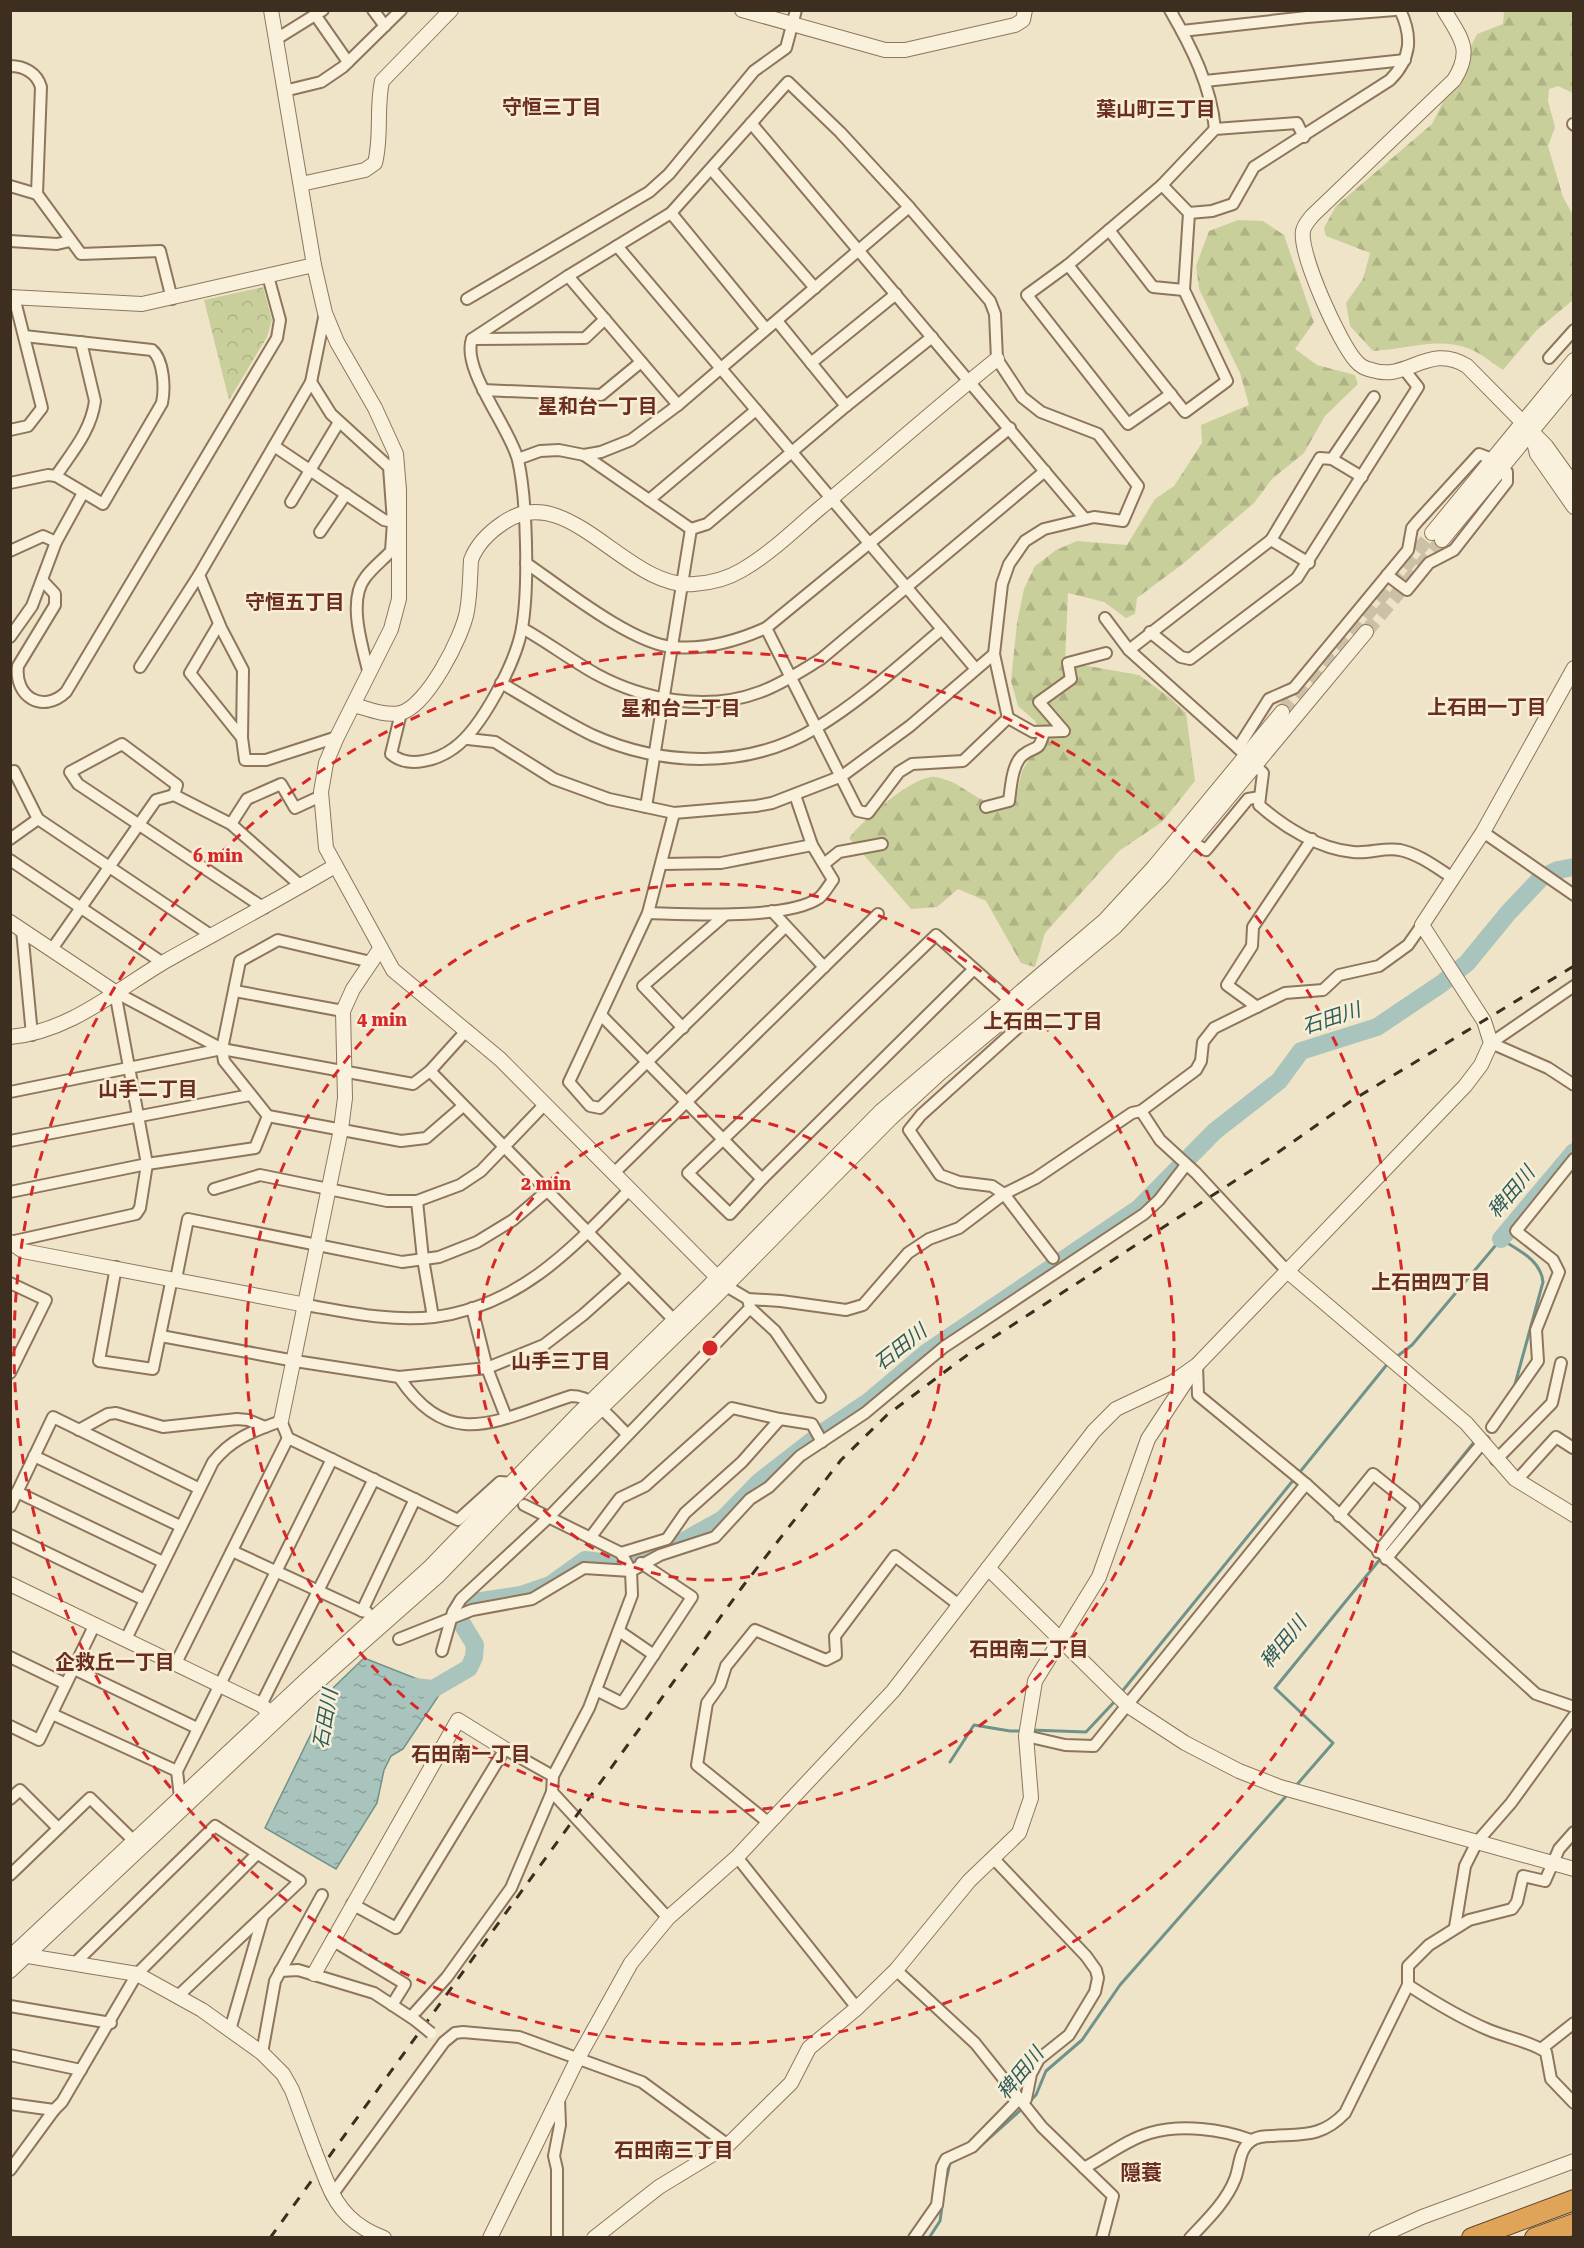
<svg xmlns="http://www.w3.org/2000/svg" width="1584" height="2248" font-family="'Roboto Serif','Noto Sans JP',serif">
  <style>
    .forest { fill: url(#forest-firs) }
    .park { fill: url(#park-crowns) }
    .water { fill: url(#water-ripples); stroke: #6f938a; stroke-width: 1.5 }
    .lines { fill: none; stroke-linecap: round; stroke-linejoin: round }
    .stream { stroke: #6f938a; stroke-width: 3 }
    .river { stroke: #a9c4bc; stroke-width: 18 }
    .tertiary-tunnel { stroke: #ccc0a6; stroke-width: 14; stroke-dasharray: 14 7; stroke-linecap: butt }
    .minor-casing { stroke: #8d765c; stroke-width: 14 }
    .tertiary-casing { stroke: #8d765c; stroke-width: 16 }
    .motorway-casing { stroke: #5b4430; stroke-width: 22 }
    .minor { stroke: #faf1dc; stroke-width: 10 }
    .tertiary { stroke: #faf1dc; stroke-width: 14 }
    .motorway { stroke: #e0a458; stroke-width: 20 }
    .rail { stroke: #3d2e20; stroke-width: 3; stroke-dasharray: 10 10; stroke-linecap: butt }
    .minor-bridge-casing { stroke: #8d765c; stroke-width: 14; stroke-linecap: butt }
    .tertiary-bridge-casing { stroke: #8d765c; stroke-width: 16; stroke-linecap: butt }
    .minor-bridge { stroke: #faf1dc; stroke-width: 10 }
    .tertiary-bridge { stroke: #faf1dc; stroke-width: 14 }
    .ring { fill: none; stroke: #d62828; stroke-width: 3; stroke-dasharray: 10 8 }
    .labels { text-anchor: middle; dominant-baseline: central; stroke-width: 5; stroke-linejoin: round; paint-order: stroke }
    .neighbourhood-label { font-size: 20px; font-weight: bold; fill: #6b2e1e; stroke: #f7eed8 }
    .water-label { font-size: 20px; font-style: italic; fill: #2f5d5a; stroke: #f7eed8 }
    .quarter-label { font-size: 21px; font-weight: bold; fill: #6b2e1e; stroke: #f7eed8 }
    .centre { fill: #d62828; stroke: #f7eed8; stroke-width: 3 }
    .ring-label { font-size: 18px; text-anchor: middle; font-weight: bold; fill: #d62828; stroke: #f7eed8; stroke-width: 5; stroke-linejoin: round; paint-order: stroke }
  </style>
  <defs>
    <pattern id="forest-firs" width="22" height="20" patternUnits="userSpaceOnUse" patternTransform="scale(1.5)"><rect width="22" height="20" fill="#c9cf9b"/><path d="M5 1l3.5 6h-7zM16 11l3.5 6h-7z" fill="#aeb285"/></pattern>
    <pattern id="park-crowns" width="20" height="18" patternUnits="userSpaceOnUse" patternTransform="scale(1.5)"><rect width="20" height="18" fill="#c9cf9b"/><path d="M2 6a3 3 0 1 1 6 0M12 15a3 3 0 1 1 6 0" fill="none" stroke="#aeb285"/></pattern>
    <pattern id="water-ripples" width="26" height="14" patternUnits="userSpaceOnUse" patternTransform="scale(1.5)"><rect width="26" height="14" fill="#a9c4bc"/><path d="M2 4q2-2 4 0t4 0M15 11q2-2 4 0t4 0" fill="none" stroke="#8ba098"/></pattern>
  </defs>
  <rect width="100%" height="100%" fill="#f0e4c8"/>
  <!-- forest -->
  <g class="forest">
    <path d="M1504,11H1573V93L1558,86L1549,89L1548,101L1555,127L1548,146L1563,197L1573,215V300L1536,331L1503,370C1492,363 1480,352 1467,348C1436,337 1405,350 1373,351L1350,326L1346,303L1363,279L1370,253L1326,236L1324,228L1336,206L1432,124L1477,34L1503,24Z"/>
    <path d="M1238,220L1263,221L1284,235L1314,322L1295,349L1317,365L1355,375L1358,384L1325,416L1304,453L1272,479L1254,503L1184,563L1137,598L1135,614L1126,618L1104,602L1068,593L1065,662L1139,675L1169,697L1186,713L1195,781L1162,822L1119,851L1045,933L1035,967L1021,963L986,901L958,889L937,907L911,909L849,838C863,820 908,780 931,777C937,776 949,781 954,783C979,797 982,805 1014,805L1022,771L1042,738L1035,721L1018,706L1011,681L1017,623L1024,589L1035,566L1056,550L1077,541L1127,545L1155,499L1174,486L1202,443L1201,425L1249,405L1240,373L1199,289L1196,266L1209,231Z"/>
  </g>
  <!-- park -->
  <polygon class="park" points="263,287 272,320 267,337 229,400 204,300"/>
  <!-- water -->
  <polygon class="water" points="364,1658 443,1689 403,1749 391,1756 384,1770 377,1803 336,1869 265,1828 334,1687"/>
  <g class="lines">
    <!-- stream -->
    <g class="stream">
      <path d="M1395,1358L1412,1345L1501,1239C1518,1250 1541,1260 1543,1282L1514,1388"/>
      <polyline points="1406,1527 1475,1441"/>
      <polyline points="1120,1694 1389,1362"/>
      <polyline points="1030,1730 1086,1732 1116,1700"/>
      <polyline points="950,1762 974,1725 1010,1731 1023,1731"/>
      <polyline points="1294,1788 1333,1743 1275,1688 1381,1558"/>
      <polyline points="1029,2102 1036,2095 1046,2071 1082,2040 1120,1985 1287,1795"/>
      <polyline points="975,2151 1024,2107"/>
      <polyline points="945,2185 950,2163 956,2160"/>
      <polyline points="929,2238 940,2221 942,2206"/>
    </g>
    <!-- river -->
    <g class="river">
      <polyline points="1501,1239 1574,1152"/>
      <polyline points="414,1687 433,1689 469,1668 474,1657 475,1645 458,1617 468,1603 521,1595 550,1585 585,1560 617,1564 680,1543 723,1519 759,1482 822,1433 868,1402 926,1353 1138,1209 1215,1131 1279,1081 1301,1051 1377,1027 1441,984 1467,963 1508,913 1541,878 1558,870 1574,867"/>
    </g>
    <!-- tertiary-tunnel -->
    <g class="tertiary-tunnel">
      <polyline points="1366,632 1442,540"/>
      <polyline points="1282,712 1357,627 1432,533"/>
    </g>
    <defs>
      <g id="minor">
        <polyline points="373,10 385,26"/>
        <path d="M1170,10C1192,48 1211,86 1215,129"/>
        <polyline points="316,16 348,62"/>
        <polyline points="1182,31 1307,17 1395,10"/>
        <polyline points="278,38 323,10"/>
        <path d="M10,66C24,66 37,73 41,87L37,194L81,254L160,251L172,299"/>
        <polyline points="1205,81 1405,60"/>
        <polyline points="284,91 321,82 343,67 401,10"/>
        <polyline points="751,123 1085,519"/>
        <polyline points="1573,124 1574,125"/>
        <polyline points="711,169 815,288"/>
        <polyline points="10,186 37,194"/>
        <polyline points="671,213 766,329"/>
        <path d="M1189,213L1212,211L1233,204L1254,167L1390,80C1411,59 1413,37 1400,10"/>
        <polyline points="1109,230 1153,287 1184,290"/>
        <polyline points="10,241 57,244 70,241"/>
        <polyline points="617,246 975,668"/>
        <polyline points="1068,265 1185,412 1227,381 1184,290 1189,213 1162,185"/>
        <polyline points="568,276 678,405"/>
        <polyline points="467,299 649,192 669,174 754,71 786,48 796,10"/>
        <polyline points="325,313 311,382 199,575 221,628 243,670 242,738 245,760 266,760 337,737"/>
        <polyline points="777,321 846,406"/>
        <polyline points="472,339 585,338 605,319"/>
        <polyline points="1549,358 1574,330"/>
        <polyline points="811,363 896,294"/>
        <polyline points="311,382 331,414 389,467 393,522"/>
        <polyline points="483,390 601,395 641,362"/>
        <polyline points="1171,394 1128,424 1027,295 1068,265 1162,185 1215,129 1297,123 1304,137"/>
        <polyline points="10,430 28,426 42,408 14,297"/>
        <path d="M274,446L384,520L393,522L391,551C383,560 372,568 365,578C347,601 363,649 369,674"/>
        <polyline points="584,455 691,529"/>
        <polyline points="518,459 540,451 559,450 584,455 601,452 631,440 678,405 909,207"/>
        <path d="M56,476C72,452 91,431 95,401L81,342"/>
        <polyline points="1362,477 1332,459 1374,397"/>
        <path d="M10,483L48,475L56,476L103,504L162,403C165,389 164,360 152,350L24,336"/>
        <polyline points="649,500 756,410"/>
        <polyline points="291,502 339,422"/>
        <polyline points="691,529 707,524 846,406 932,337"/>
        <polyline points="320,532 346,494"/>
        <polyline points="10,551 43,536 56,542"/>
        <path d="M526,563C561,587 632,644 673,647C705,650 737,641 766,628L1010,428"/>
        <polyline points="1309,563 1271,540 1320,458 1332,459"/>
        <polyline points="1387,575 1407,590 1429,563 1454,550 1507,482 1507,472 1501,467"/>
        <path d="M42,580L55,594V605L18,666C14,697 43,714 66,692L277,338L280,320L268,276"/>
        <polyline points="1105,618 1129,650 1271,540"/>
        <polyline points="219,624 190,673 242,738"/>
        <path d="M522,628C547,642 571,660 596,674C644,700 707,712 760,692C782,684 801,671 821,659L1045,471"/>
        <polyline points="1150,632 1181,657 1190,659 1297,578 1418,387 1403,368"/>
        <polyline points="10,637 32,606 56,542 83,493"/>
        <polyline points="1129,650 1238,748"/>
        <polyline points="140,667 199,575"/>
        <path d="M501,683C531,700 561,720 592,735C663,767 749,769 816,728C861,701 902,663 942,629"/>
        <path d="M401,713L391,754C408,769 438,760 454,748C482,728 516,662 522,628C529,588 527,499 518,460C510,428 461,369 472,339L568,276L671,213L788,82L840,132L909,207L990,301L995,314L997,359L1022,397L1041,412L1098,434L1138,486L1123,521L1094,517L1044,529L1025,541L1009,564L1002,584L994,654L1008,718L963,761L912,764L899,772L868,813L858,811L766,628"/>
        <polyline points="1008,718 1033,732 1064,731 1039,702 1071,679 1068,663 1106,653"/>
        <polyline points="468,739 495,742 554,779 609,799 674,813 756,806 772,803 842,776 910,726 994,654"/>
        <polyline points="10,773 14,771 38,819"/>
        <polyline points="646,807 691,529"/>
        <path d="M986,807L1009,801C1011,787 1012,764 1023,755C1037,744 1038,754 1044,732"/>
        <polyline points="674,813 648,913 569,1082 590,1106 600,1108 785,927"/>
        <polyline points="231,824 247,799 281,784 295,808 321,796"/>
        <polyline points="1483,832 1574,895"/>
        <polyline points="10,839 38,819 212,936"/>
        <polyline points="1191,842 1206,850 1248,799 1260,797"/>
        <polyline points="10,860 163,963"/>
        <polyline points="662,864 721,863 812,845"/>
        <polyline points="824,864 839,852 882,844"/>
        <path d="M1453,878C1437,868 1419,854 1400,850C1384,847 1369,854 1353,852C1319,849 1284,827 1259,805L1263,773L1238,748L1269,699L1294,688L1408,550L1412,528L1417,522L1479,454L1492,459"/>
        <polyline points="264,908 78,784 70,772 122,744 177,785 174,795 231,824 301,886"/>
        <polyline points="772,911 824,967"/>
        <path d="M648,913C688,914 787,920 819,898C824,894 829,885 833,880L812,845L795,795"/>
        <polyline points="22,930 32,1035"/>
        <polyline points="52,949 156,800 174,795"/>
        <polyline points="371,962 278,940 240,961 222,1049 224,1061 268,1116 401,1141 426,1138 463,1106"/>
        <polyline points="974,969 762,1179 730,1214 688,1173 936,935 1009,1000"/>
        <polyline points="235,991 343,1011"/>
        <polyline points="115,992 222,1049 413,1084 430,1071 467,1030"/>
        <polyline points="1257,1007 1227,985 1252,946 1253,927 1312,839"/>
        <polyline points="1016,1011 1024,1022 921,1115 909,1130 940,1175 959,1182 992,1186 1004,1194 1053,1258"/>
        <polyline points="601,1015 762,1179"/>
        <polyline points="683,1028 643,986 725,915"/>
        <polyline points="1491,1043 1574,986"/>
        <polyline points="1491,1043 1548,1068 1574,1085"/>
        <polyline points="430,1071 673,1319"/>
        <polyline points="10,1092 222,1049"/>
        <polyline points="1141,1111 1160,1140 1196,1173 1287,1271"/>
        <polyline points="10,1141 250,1095"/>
        <polyline points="614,1173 878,914"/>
        <polyline points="214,1189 260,1175 387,1201 417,1201 460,1185 481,1171 545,1104"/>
        <polyline points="10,1192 147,1164 255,1148 268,1116"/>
        <polyline points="417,1201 423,1259 433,1317"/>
        <polyline points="10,1242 136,1214 140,1208 147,1164 115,992"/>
        <polyline points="116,1267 99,1361 153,1369 172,1278"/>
        <polyline points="176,1279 188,1219 402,1262 439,1257 477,1242 513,1220 547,1191"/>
        <polyline points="10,1283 46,1300 10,1373"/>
        <polyline points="726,1286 748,1299 781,1301 846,1310 863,1305 908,1253 929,1239 959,1228 1004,1194 1036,1178 1132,1113 1141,1111 1196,1070 1201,1061 1203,1042 1214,1028 1285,993 1323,990 1339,975 1379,966 1408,945 1422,925"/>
        <path d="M306,1305C347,1312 391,1322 434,1317C520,1306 573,1248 630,1189"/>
        <polyline points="472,1308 487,1368 506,1417"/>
        <polyline points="750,1308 775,1331 820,1397"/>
        <polyline points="161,1336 295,1361 399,1377 487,1368 544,1345 583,1315 629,1274"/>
        <polyline points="1197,1365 1198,1395 1306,1484 1536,1694 1574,1707"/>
        <path d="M399,1377C450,1454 499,1419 571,1396C595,1396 610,1418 627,1434"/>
        <polyline points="780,1419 812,1424 822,1442"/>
        <polyline points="1492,1427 1538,1361 1536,1330 1559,1272 1553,1260 1516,1231 1574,1159"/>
        <polyline points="79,1430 108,1414 116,1413 163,1427 237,1419 248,1420 265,1427"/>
        <polyline points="34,1456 180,1526"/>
        <polyline points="1496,1460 1552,1403 1561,1363"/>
        <polyline points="1517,1480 1556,1437 1573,1448"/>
        <polyline points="17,1492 163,1562"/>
        <polyline points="524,1505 621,1553 631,1571 632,1595 589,1708 553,1776 552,1792 668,1918"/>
        <polyline points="10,1507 53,1417 198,1488"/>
        <polyline points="1339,1516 1373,1474 1414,1507 1378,1552"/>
        <polyline points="10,1535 145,1600"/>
        <polyline points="590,1538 620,1498 645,1486 732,1408 780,1419 742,1462 685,1513 667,1539 621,1553"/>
        <polyline points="232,1551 362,1611"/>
        <polyline points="1386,1559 1484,1441"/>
        <polyline points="367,1612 362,1611 415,1499"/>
        <polyline points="619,1631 654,1655"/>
        <path d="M126,1639L213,1462C232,1438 254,1431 281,1421L288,1438L458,1520L500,1482L512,1483"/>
        <polyline points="399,1639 472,1610 532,1599 584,1568 631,1571 660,1555 715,1537 750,1499 769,1487 800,1456 865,1413 944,1347 1144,1214 1159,1200 1186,1165"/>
        <polyline points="442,1651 453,1612 461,1599 548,1518 750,1308 748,1299"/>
        <polyline points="10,1657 66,1684"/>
        <polyline points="176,1663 288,1438"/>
        <polyline points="74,1669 197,1728"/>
        <polyline points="596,1690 622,1703 692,1597 641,1563"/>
        <polyline points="261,1705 374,1479"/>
        <polyline points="52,1714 177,1771"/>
        <polyline points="10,1726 39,1740 95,1624"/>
        <polyline points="1026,1736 1065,1745 1094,1746 1306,1484"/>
        <polyline points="180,1797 177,1771 332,1459"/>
        <polyline points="10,1799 20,1790 58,1828"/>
        <polyline points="769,1823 697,1765 707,1703 720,1685 726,1666 755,1630 826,1660 836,1655 835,1636 895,1556 959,1605"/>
        <polyline points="737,1857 857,2008"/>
        <polyline points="10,1875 90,1798 134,1841"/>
        <polyline points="352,1904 396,1928 505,1749 553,1776"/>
        <polyline points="1455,1927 1465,1866 1477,1842 1511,1803 1574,1716"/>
        <polyline points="332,1940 405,1984 392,2005"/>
        <polyline points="75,1963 215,1826 300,1881 178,1996"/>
        <polyline points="896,1970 975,2043 1042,2127 1113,2196 1102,2238"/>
        <polyline points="280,1971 298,1970 374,1993 415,2020"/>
        <path d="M1408,1985C1434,2002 1460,2018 1489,2030C1508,2038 1529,2041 1546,2052L1551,2079L1574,2103"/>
        <polyline points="10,2006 111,2023"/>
        <polyline points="411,2017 447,1977 511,1888 552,1792"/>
        <polyline points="230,2030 263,1916"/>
        <polyline points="1541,2049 1574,2023"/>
        <polyline points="262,2053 275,1981 322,1895"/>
        <polyline points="10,2055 81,2070"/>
        <polyline points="10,2104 54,2110"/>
        <path d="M1084,2168C1105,2157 1128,2139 1150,2133C1182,2124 1221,2129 1251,2140"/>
        <polyline points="10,2170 54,2110 62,2102 137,1974 257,1854"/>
        <polyline points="332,2195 444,2042 455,2033 463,2032 519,2037 642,2082 728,2145"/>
        <polyline points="557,2238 557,2169 554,2156 560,2125 559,2099"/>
        <polyline points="914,2238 937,2205 942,2167 946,2159 972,2147 1019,2099 1026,2099 1031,2074 1039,2059 1069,2035 1095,1992 1098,1978 1096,1970 1086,1956 993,1858"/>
        <path d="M1190,2238C1207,2220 1226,2202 1235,2179C1240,2166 1239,2149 1251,2141C1257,2136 1266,2136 1273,2136C1304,2134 1322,2137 1345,2113L1408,1985V1966L1429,1945L1469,1920L1512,1909L1517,1902L1523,1876L1545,1881L1559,1849L1574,1832"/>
      </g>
      <g id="tertiary">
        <polyline points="271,10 314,265 325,313 337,342 375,408 396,454 399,490 399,599 391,629 337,737 326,763 321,792 326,848 393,970 500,1059 722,1282"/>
        <polyline points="742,10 885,50 905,50 1015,25 1023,20 1025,10"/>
        <path d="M1444,10C1461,38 1473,50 1454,80L1312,216C1309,220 1304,225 1303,231C1299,254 1340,344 1356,361C1360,366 1366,369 1372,370C1407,382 1429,342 1467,366L1546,446L1574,485"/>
        <path d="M301,184L365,170L375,163C382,136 376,109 382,81L451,10"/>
        <polyline points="10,297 142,304 314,265"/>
        <polyline points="1532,434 1537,454 1574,507"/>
        <polyline points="1432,533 1574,360"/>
        <polyline points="1442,540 1574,380"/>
        <path d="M354,705C368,709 385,716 400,713C426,708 463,636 467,611C470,595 470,577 471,560C477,544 488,533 503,523C567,477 628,591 694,584C711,583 727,579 742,570C770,554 795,529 820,508C879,459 937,407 997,359"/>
        <polyline points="10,922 115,992"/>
        <path d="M10,1037C69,1032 115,991 164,962C221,930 279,899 335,866"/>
        <polyline points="10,1242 23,1251 306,1305"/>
        <polyline points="1287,1271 1466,1423 1515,1479 1574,1515"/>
        <polyline points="281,1421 341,1129 345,1098 343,1011 353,989 380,949"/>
        <polyline points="988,1568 1127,1705 1185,1743 1239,1771 1280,1787 1574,1869"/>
        <polyline points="10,1584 261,1705 276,1717"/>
        <polyline points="22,1955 137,1974 202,2010 262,2053 283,2074 292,2090 315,2152"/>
        <polyline points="10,1957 310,1676 429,1568 576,1416 704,1291 881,1111 1105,920 1153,868 1282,712"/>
        <polyline points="10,1971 310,1689 439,1575 586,1423 714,1298 891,1118 940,1073 1115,927 1163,876 1366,632"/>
        <polyline points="314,1974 458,1720 505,1749"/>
        <path d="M327,2182C338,2210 355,2227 384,2238"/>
        <polyline points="490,2238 577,2060 631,1963 668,1918 737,1857 893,1691 1094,1431 1116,1409 1173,1382 1197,1365 1465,1086 1481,1065 1491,1043 1484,1021 1422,925 1483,832 1574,668"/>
        <polyline points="594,2238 659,2187 728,2145 791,2083 809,2048 857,2008 896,1970 969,1881 1019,1833 1031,1798 1026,1736 1035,1681 1099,1577 1148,1439 1190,1375"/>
        <polyline points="1376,2238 1422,2217 1574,2161"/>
      </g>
      <g id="motorway">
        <polyline points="1472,2238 1574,2200"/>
        <polyline points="1535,2238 1574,2224"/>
      </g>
    </defs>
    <!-- minor casing -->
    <use href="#minor" class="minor-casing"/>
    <!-- tertiary casing -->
    <use href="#tertiary" class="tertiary-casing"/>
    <!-- motorway casing -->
    <use href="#motorway" class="motorway-casing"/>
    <!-- minor -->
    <use href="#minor" class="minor"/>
    <!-- tertiary -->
    <use href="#tertiary" class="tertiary"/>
    <!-- motorway -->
    <use href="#motorway" class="motorway"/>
    <!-- rail -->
    <polyline class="rail" points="270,2238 743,1586 841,1460 887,1415 974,1350 1267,1160 1351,1101 1574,966"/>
    <defs>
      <polyline id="minor-bridge" points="415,2020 431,2033"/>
      <polyline id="tertiary-bridge" points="315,2152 327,2182"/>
    </defs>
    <!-- minor-bridge casing -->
    <use href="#minor-bridge" class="minor-bridge-casing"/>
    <!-- tertiary-bridge casing -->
    <use href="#tertiary-bridge" class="tertiary-bridge-casing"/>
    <!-- minor-bridge -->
    <use href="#minor-bridge" class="minor-bridge"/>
    <!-- tertiary-bridge -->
    <use href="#tertiary-bridge" class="tertiary-bridge"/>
  </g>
  <!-- distance rings -->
  <g class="ring">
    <circle cx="710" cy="1348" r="232"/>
    <circle cx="710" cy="1348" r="464"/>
    <circle cx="710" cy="1348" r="696"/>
  </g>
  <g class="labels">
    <!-- neighbourhood labels -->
    <g class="neighbourhood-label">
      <text x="552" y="107">守恒三丁目</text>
      <text x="1156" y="109">葉山町三丁目</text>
      <text x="598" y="406">星和台一丁目</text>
      <text x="295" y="602">守恒五丁目</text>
      <text x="1487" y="707">上石田一丁目</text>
      <text x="681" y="708">星和台二丁目</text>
      <text x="1043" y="1021">上石田二丁目</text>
      <text x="148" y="1089">山手二丁目</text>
      <text x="1431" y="1282">上石田四丁目</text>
      <text x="561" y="1361">山手三丁目</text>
      <text x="1029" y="1649">石田南二丁目</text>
      <text x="115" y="1662">企救丘一丁目</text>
      <text x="471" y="1754">石田南一丁目</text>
      <text x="674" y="2150">石田南三丁目</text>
    </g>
    <!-- water labels -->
    <g class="water-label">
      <text transform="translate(1331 1018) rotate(-18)">石田川</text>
      <text transform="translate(1511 1192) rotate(-50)">稗田川</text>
      <text transform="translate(900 1347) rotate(-38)">石田川</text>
      <text transform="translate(1283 1642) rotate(-51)">稗田川</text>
      <text transform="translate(325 1719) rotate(-80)">石田川</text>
      <text transform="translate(1020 2073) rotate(-51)">稗田川</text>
    </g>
    <!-- quarter labels -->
    <g class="quarter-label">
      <text x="1141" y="2173">隠蓑</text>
    </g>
  </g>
  <circle cx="710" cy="1348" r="9" class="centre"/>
  <g class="ring-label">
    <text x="218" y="862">6 min</text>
    <text x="382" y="1026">4 min</text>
    <text x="546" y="1190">2 min</text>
  </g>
  <!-- border -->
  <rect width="1584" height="2248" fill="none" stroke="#3d2e20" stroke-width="24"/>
</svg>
